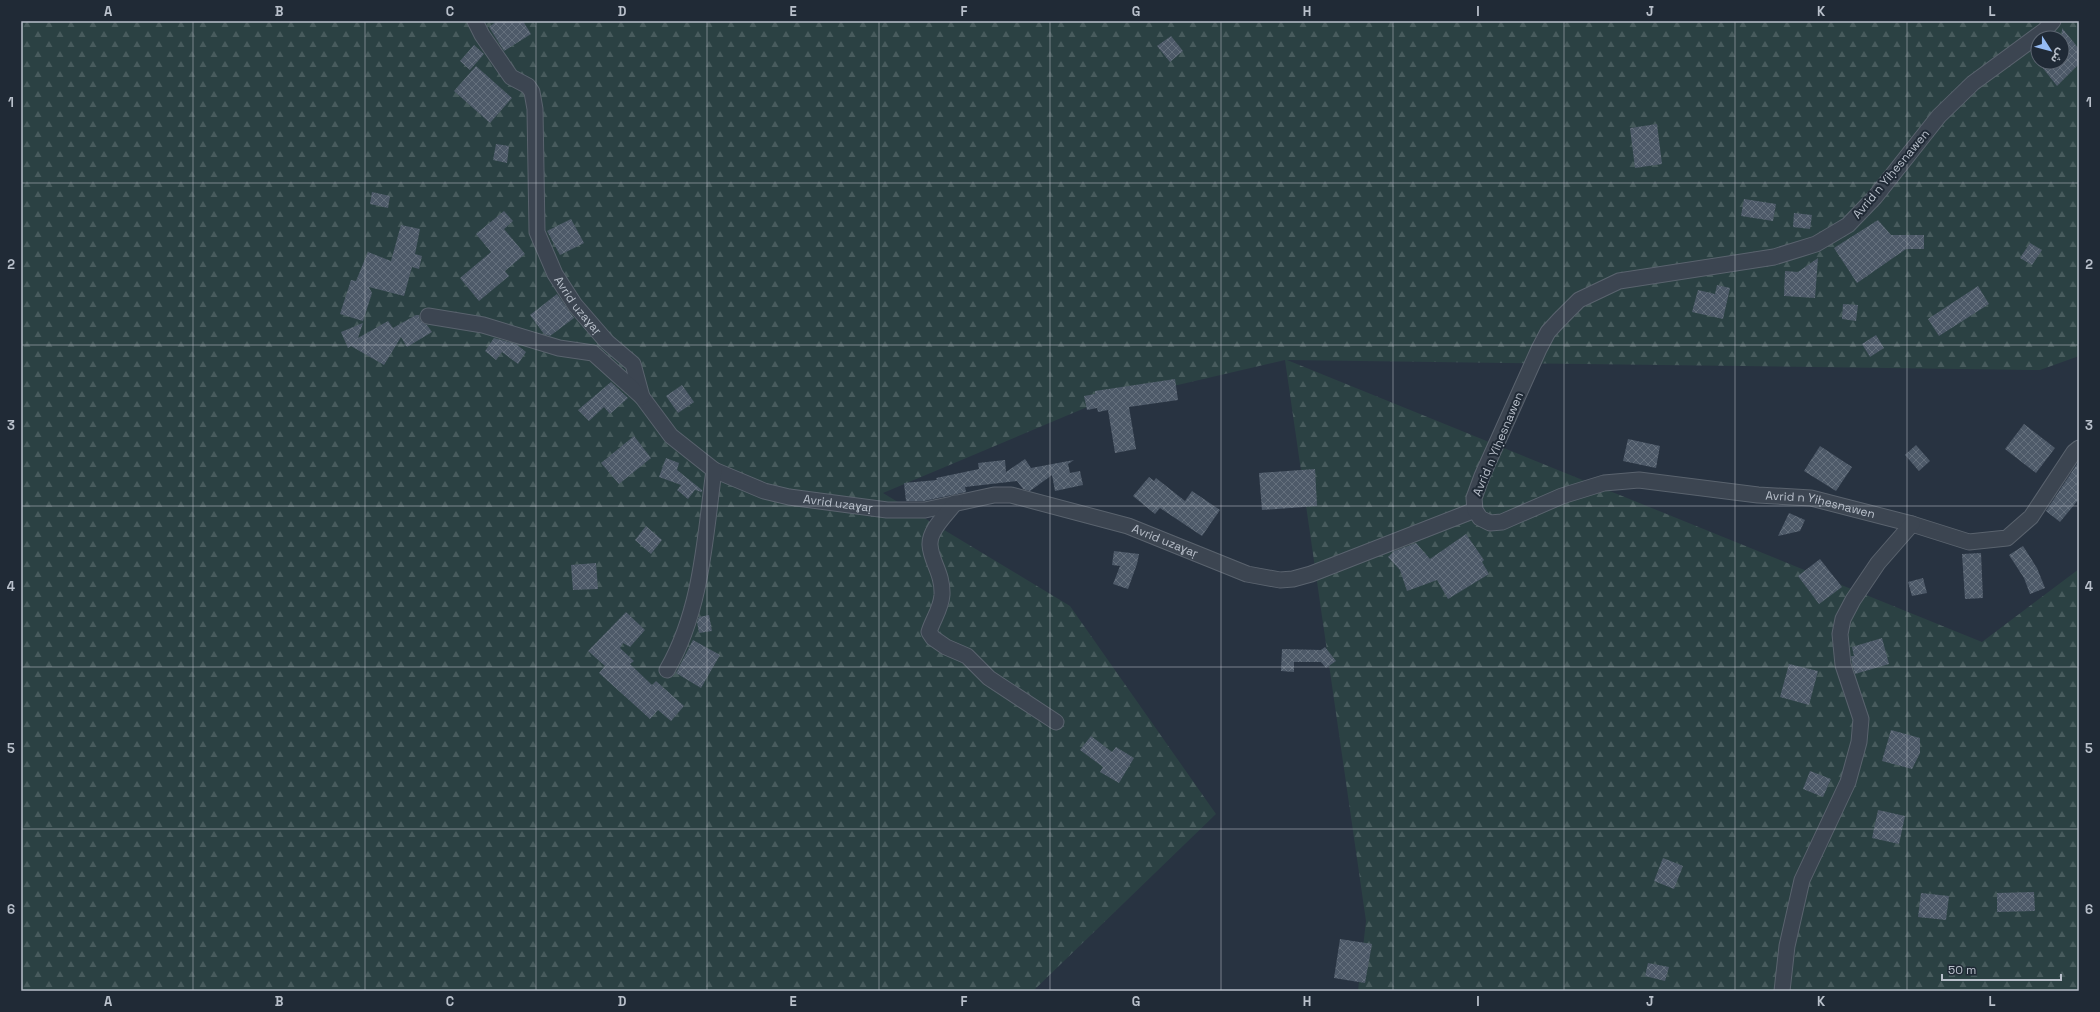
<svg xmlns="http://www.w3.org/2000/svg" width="2100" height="1012" font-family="'Space Grotesk','Noto Sans Arabic',sans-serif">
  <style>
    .forest { fill: url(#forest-firs); fill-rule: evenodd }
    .building { fill: url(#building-cross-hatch) }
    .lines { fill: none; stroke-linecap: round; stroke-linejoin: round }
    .minor-casing { stroke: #5a636e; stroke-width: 17 }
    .minor { stroke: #3c4551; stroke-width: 15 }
    .grid { fill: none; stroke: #b9c0cb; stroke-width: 1; stroke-opacity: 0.55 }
    .labels { text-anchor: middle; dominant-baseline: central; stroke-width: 4; stroke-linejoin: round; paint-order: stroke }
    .street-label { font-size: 12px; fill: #b9c0cb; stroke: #202a36 }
    .neatline { fill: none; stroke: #b9c0cb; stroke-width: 1.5 }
    .grid-label { font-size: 13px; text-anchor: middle; font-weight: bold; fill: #b9c0cb }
  </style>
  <defs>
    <pattern id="forest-firs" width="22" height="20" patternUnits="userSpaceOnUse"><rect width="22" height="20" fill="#2b4143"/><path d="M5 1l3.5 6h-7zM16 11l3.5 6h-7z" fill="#485b5d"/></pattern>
    <pattern id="building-cross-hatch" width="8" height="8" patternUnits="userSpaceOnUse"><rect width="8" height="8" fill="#4e5a69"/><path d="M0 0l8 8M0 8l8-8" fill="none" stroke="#65707d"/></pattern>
  </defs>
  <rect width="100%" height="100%" fill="#283341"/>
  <!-- forest -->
  <path class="forest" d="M21,21H2079V356L2040,370L1287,360L1982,642L2079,569V991H1358L1366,921L1285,360L1092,405L883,493L1070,606L1216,814L1033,991H21ZM2038,38H2062V62H2038Z"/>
  <!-- building -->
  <g class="building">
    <polygon points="497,21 523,21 531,34 504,51 489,27"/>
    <polygon points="2062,28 2079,49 2079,64 2057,86 2038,62 2062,62"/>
    <polygon points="1171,36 1183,51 1170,62 1157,46"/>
    <polygon points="474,45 484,54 470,70 460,61"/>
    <polygon points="476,66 512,98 490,123 454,91"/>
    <polygon points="1657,124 1662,164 1635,168 1630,128"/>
    <polygon points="496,144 509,146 507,163 493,160"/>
    <polygon points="372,192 390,196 388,208 370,204"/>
    <polygon points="1744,199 1776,204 1773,221 1741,216"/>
    <polygon points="504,211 513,221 504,229 525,254 505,271 509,276 479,301 460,278 491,252 476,234"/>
    <polygon points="1794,213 1812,215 1810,229 1793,227"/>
    <polygon points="571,219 584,243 560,255 547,231"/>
    <polygon points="1878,220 1891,235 1924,235 1924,249 1906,249 1857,283 1834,248"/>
    <polygon points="401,225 420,229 415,254 422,256 419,269 412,267 404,296 369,287 372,293 363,321 340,314 351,280 356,281 368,252 391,261"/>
    <polygon points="2030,243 2042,250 2032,265 2020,258"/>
    <polygon points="1818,258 1815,298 1784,296 1785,271 1798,272"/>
    <polygon points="1717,285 1730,288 1723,319 1692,312 1698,290 1715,294"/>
    <polygon points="1978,286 1989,304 1939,336 1928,319"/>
    <polygon points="557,294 574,318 550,336 544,334 530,315"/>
    <polygon points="1843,304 1858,305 1856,321 1842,319"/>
    <polygon points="416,315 419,315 420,320 427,325 432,332 407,347 401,337 384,365 351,346 348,348 341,332 363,323 358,338 388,321 393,328"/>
    <polygon points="1876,335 1884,348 1870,357 1862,344"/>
    <polygon points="494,338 516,344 526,352 518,364 502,352 496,360 485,351"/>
    <polygon points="1175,379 1178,400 1129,407 1136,449 1115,453 1108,410 1098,412 1097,408 1087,410 1084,396 1095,394 1095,391"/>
    <polygon points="611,382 628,398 610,414 604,407 589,421 578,410"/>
    <polygon points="682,385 694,402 678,413 666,396"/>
    <polygon points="2024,424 2055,448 2036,473 2005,449"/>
    <polygon points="634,436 651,458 619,484 601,463"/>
    <polygon points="1628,439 1660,446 1656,468 1623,461"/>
    <polygon points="1916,445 1930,461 1919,471 1905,455"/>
    <polygon points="1820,446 1852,467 1836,491 1804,471"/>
    <polygon points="666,458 679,463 677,470 702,490 702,492 695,490 688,499 677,490 681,485 659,477"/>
    <polygon points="1025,459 1031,468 1074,460 1068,464 1070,473 1080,471 1083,485 1055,491 1052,475 1030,491 1023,489 1017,481 965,487 966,492 924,501 906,501 904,483 937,480 936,478 979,469 978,463 1005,460 1006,472"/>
    <polygon points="2079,461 2079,499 2060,522 2046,511"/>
    <polygon points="1315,469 1317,506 1262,510 1259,473"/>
    <polygon points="1149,477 1154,481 1156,478 1185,501 1192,491 1220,510 1202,536 1160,508 1155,514 1133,496"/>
    <polygon points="1789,513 1805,520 1800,531 1778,536"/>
    <polygon points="646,526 662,540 651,554 635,540"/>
    <polygon points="1466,534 1484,560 1482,562 1489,574 1448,599 1437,580 1407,591 1400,570 1388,557 1394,551 1416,543 1430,559"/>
    <polygon points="2023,546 2037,568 2045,588 2030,594 2024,578 2009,555"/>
    <polygon points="1114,551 1139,554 1137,564 1128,589 1113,584 1120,566 1112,565"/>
    <polygon points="1981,553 1983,598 1965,599 1962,554"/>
    <polygon points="1820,559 1842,587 1819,604 1798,576"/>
    <polygon points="596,563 598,589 573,590 571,565"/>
    <polygon points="1923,578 1927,593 1912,596 1908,582"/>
    <polygon points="626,612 645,630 630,647 623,643 620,648 634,661 630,664 652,685 656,681 684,706 671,721 658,710 650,719 599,673 605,666 588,651"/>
    <polygon points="709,615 712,631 699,633 697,622 699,617"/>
    <polygon points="1882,638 1889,664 1855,674 1852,663 1851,656 1854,656 1852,647"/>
    <polygon points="693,640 720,655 701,688 676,673"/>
    <polygon points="1325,647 1336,661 1326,668 1321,662 1294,662 1294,672 1281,671 1282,649 1321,650"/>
    <polygon points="1789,664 1818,671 1809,705 1780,697"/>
    <polygon points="1891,730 1920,738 1920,753 1912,769 1882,761"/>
    <polygon points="1091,736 1112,752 1116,747 1134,758 1119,783 1100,772 1103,767 1080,750"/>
    <polygon points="1810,771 1831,779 1823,797 1803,789"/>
    <polygon points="1878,810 1905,816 1899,844 1872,838"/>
    <polygon points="1663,858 1683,866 1674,889 1654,881"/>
    <polygon points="2034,892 2035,911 1997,912 1997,893"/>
    <polygon points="1921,893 1949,896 1946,920 1918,917"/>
    <polygon points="1340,939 1372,944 1365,983 1334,978"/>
    <polygon points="1648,963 1669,967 1665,981 1645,976"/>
  </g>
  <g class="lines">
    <defs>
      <g id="minor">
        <path id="s1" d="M475,21L482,35L511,77L528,86L532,92L535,109L537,232L555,274L575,305L607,342L633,364L642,397L671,436L714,470L764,491L789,497L887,510H925L994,495H1011L1128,526L1247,574L1280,580L1293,579L1311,574L1475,510"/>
        <path id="s2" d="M2053,21L2045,30L1973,83L1939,116L1875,197L1848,225L1816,244L1774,257L1619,281L1579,300L1559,320L1548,332L1539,349L1482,476L1474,498L1475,510L1480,518L1490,523L1502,522L1562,496L1604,483L1639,480L1758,495L1811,498L1912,524L1969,542L2007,538L2031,517L2074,452L2079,448"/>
        <polyline points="428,316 483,325 559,348 593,353 642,397"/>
        <path d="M955,503C947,514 929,530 930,545C931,562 943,573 942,595C941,609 933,619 929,632L933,638L946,647L967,656L989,678L1056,722"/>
        <path d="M667,670C702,609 705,537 714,470"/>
        <polyline points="1782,991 1787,946 1802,880 1848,782 1859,742 1861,719 1843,665 1840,634 1843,619 1853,600 1878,563 1912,524"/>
      </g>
    </defs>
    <!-- minor casing -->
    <use href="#minor" class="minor-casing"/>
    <!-- minor -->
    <use href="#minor" class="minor"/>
  </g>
  <!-- grid -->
  <path class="grid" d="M193,21V991M365,21V991M536,21V991M707,21V991M879,21V991M1050,21V991M1221,21V991M1393,21V991M1564,21V991M1735,21V991M1907,21V991M21,183H2079M21,345H2079M21,506H2079M21,667H2079M21,829H2079"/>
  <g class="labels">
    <!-- street labels -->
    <g class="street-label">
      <text transform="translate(1891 174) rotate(-50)">Avrid n Yiḥesnawen</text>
      <text stroke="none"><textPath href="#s1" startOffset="318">Avrid uzaɣaṛ</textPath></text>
      <text transform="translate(1498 444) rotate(-67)">Avrid n Yiḥesnawen</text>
      <text stroke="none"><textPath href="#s1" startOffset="666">Avrid uzaɣaṛ</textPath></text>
      <text stroke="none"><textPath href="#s2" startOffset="1172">Avrid n Yiḥesnawen</textPath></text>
      <text stroke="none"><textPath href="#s1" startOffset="1002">Avrid uzaɣaṛ</textPath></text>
    </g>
  </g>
  <!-- border -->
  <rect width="2100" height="1012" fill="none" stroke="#202a36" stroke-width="44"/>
  <!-- north arrow -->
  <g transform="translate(2050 50) rotate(126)"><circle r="19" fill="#202a36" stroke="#5d6672"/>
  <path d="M0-3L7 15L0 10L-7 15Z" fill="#95bbf3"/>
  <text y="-6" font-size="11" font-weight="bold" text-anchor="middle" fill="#b9c0cb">ش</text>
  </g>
  <!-- scale -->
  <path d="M1942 974v6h119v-6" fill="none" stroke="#b9c0cb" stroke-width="2"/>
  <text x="1948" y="974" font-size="12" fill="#b9c0cb" stroke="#202a36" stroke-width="3" paint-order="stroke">50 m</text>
  <rect x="22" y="22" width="2056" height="968" class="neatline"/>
  <g class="grid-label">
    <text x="108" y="16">A</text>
    <text x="279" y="16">B</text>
    <text x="450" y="16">C</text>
    <text x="622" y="16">D</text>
    <text x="793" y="16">E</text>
    <text x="964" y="16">F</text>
    <text x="1136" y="16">G</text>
    <text x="1307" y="16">H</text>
    <text x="1478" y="16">I</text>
    <text x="1650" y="16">J</text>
    <text x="1821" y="16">K</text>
    <text x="1992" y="16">L</text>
    <text x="11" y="107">1</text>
    <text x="2089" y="107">1</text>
    <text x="11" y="269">2</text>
    <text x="2089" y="269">2</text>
    <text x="11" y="430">3</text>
    <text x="2089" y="430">3</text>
    <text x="11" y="591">4</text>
    <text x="2089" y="591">4</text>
    <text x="11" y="753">5</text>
    <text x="2089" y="753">5</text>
    <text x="11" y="914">6</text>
    <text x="2089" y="914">6</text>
    <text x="108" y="1006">A</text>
    <text x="279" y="1006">B</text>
    <text x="450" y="1006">C</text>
    <text x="622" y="1006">D</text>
    <text x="793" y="1006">E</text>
    <text x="964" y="1006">F</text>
    <text x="1136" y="1006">G</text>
    <text x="1307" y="1006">H</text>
    <text x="1478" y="1006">I</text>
    <text x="1650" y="1006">J</text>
    <text x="1821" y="1006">K</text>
    <text x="1992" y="1006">L</text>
  </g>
</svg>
